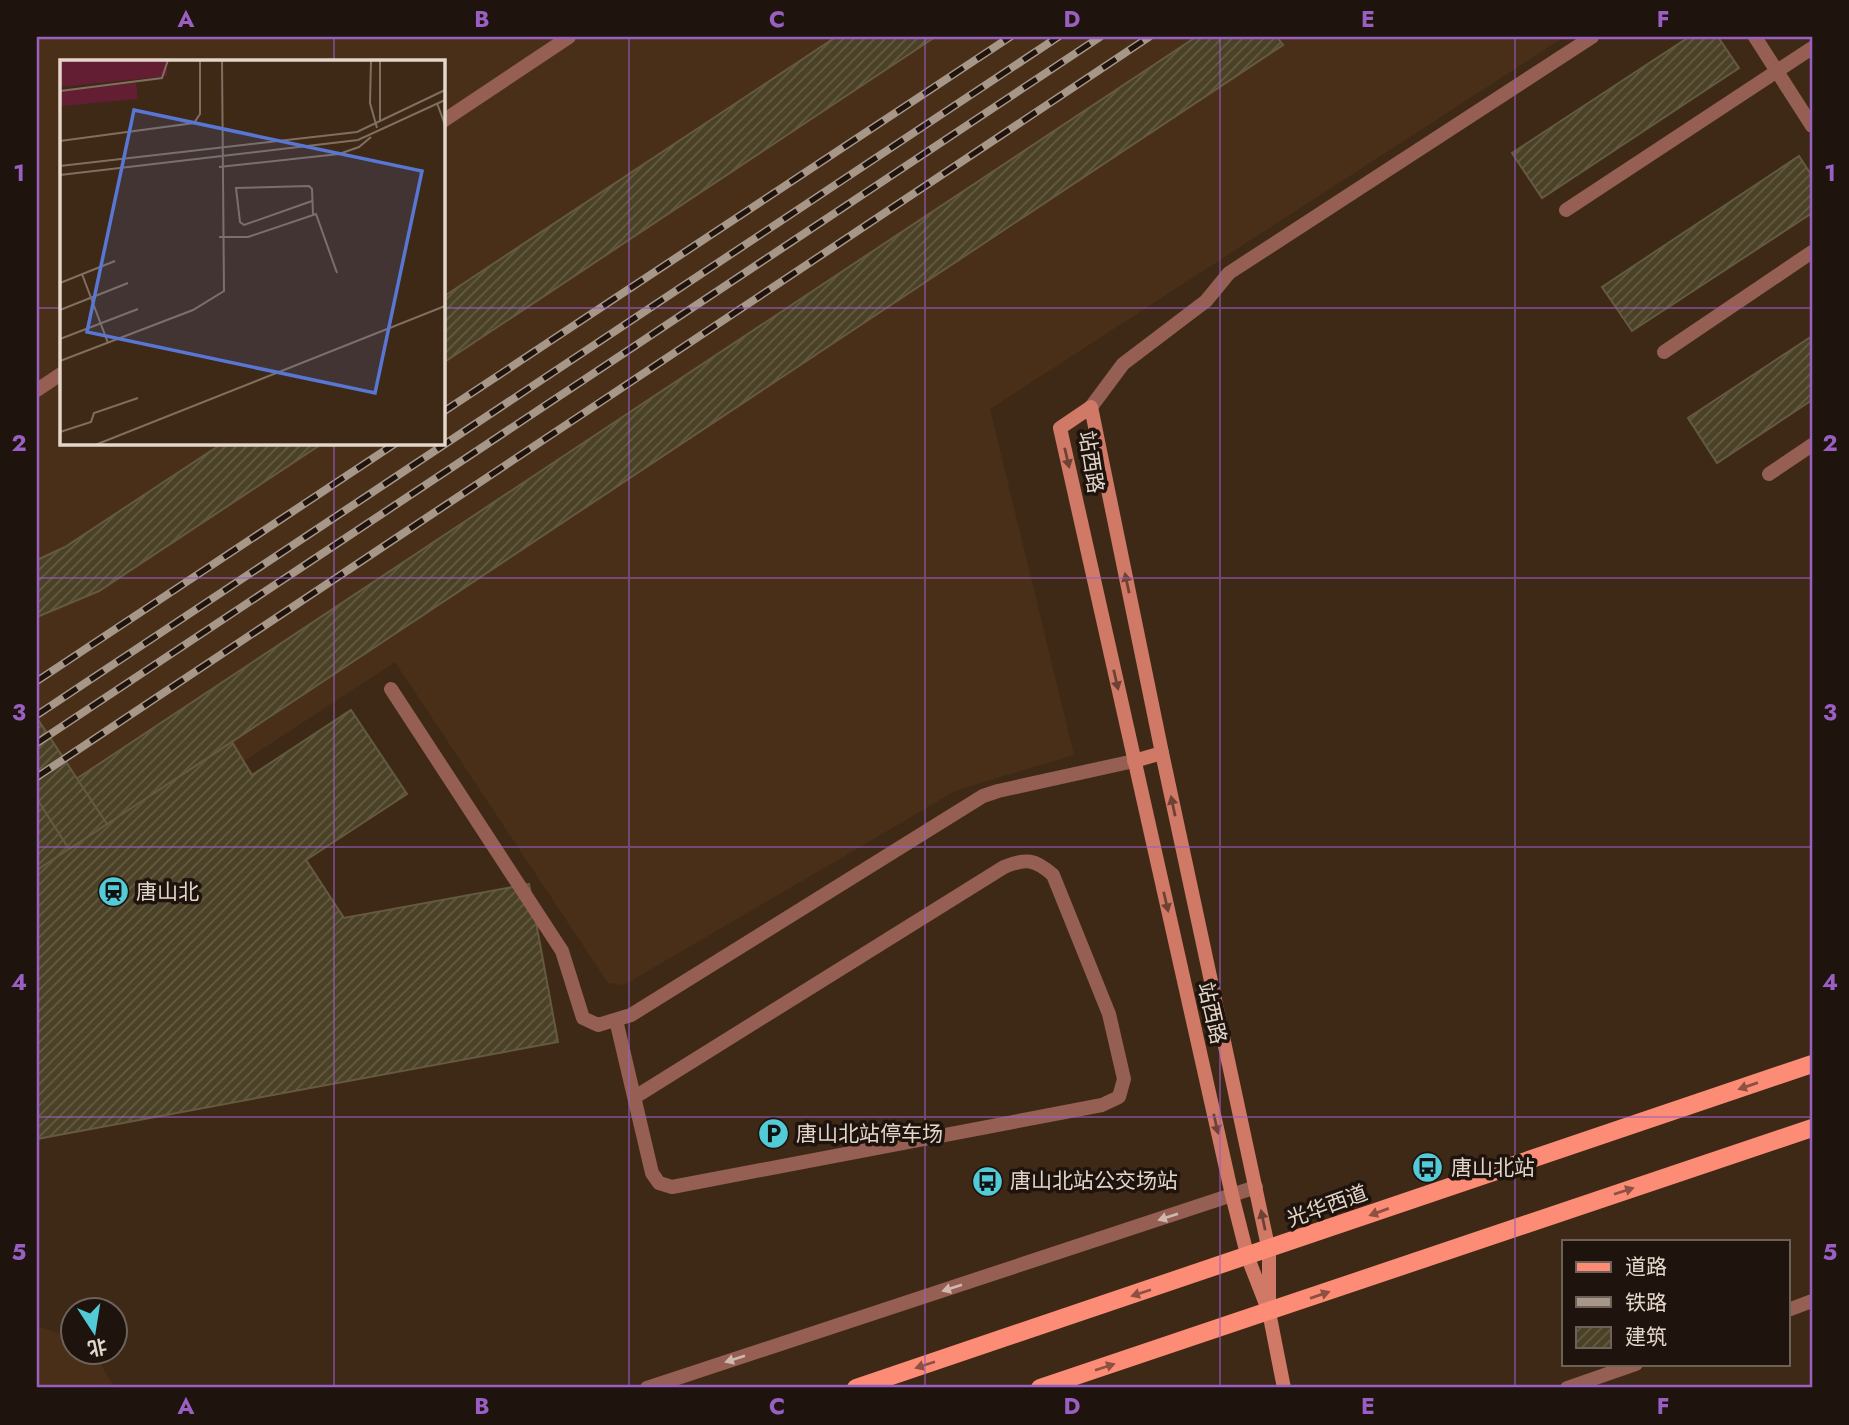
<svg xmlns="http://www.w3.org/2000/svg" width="1849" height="1425" font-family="Jost,'Noto Sans SC',sans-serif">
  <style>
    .built { fill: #492f18; fill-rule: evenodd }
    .building { fill: url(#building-hatch); stroke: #645a3f; stroke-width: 2 }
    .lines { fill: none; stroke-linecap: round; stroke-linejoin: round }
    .lane { stroke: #965f53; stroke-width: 14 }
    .street { stroke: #965f53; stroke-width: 14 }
    .secondary { stroke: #cf7966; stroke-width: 14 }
    .primary { stroke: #fc8c75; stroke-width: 18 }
    .rail-casing { stroke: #a69789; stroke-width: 8 }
    .rail { stroke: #1e140d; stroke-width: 5; stroke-dasharray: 16; stroke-linecap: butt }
    .oneway { fill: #6e4135 }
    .oneway2 { fill: #8d5041 }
    .oneway3 { fill: #d0b8ad }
    .grid { fill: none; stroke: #9a5fc3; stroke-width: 2; stroke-opacity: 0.55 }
    .labels { text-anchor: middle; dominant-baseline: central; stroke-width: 7; stroke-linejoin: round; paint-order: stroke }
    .street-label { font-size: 21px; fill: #e3d6cb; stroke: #1e140d }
    .poi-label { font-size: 21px; fill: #e3d6cb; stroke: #1e140d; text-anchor: start }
    .inset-road { fill: none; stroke: #806e5f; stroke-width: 2 }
    .view { fill: #5877d4; fill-opacity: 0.15; stroke: #5877d4; stroke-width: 3.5 }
    .inset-edge { fill: none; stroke: #e3d6cb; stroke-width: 3.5 }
    .neatline { fill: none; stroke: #9a5fc3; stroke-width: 2.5 }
    .grid-label { font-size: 23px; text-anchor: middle; font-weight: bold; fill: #9a5fc3 }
  </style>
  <defs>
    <pattern id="building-hatch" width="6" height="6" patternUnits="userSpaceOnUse" patternTransform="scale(1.75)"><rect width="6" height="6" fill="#4b4127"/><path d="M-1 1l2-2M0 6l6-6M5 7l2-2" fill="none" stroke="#655c45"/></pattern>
  </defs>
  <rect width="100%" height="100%" fill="#3e2917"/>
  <!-- built -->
  <g class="built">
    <path d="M37,37H1564L990,409L1074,755L957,790L624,985L608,983L395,662L37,897ZM61,61H443V443H61Z"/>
    <polygon points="37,1326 73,1338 74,1352 93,1352 115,1388 37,1388"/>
  </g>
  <!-- building -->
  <g class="building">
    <polygon points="836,37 935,37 443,363 443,297"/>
    <polygon points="1196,37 1277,37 1283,45 37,871 37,805"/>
    <polygon points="1689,37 1718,37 1739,68 1542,198 1512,153"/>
    <polygon points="1799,156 1812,176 1812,213 1632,331 1602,287"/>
    <polygon points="1812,336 1812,400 1717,463 1688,418"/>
    <polygon points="223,443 323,443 99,591 37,617 37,560 65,547"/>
    <polygon points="351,710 407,794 306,860 344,918 529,884 558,1042 37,1139 37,870 232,742 252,775"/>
    <polygon points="37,718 107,824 69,849 37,799"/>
  </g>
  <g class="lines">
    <!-- lane -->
    <g class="lane">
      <polyline points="1755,37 1812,126"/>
      <polyline points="443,121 569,37"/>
      <polyline points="1566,210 1812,48"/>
      <polyline points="1664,352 1812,252"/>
      <polyline points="37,390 61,374"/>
      <polyline points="1769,474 1812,445"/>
      <polyline points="391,689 562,951 583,1018 598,1025 631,1015 983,796 998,791 1134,761"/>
      <path d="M616,1020L652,1173L659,1183L672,1187L1102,1105L1119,1097L1124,1079L1109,1014L1053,875C1035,859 1026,858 1004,867L635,1097"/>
      <polyline points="1788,1310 1812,1301"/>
      <polyline points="1567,1388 1636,1364"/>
    </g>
    <!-- street -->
    <g class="street">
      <polyline points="1091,407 1123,364 1206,301 1229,273 1592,37"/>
      <polyline points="647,1388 1256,1187"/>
    </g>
    <!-- secondary -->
    <g class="secondary">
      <polyline points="1134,761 1162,753"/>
      <polyline points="1269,1312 1269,1251 1162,753 1091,407 1060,428 1232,1195 1248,1258 1269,1312 1284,1388"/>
    </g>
    <!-- primary -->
    <g class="primary">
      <path d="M856,1388C1175,1282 1493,1172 1812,1064"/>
      <polyline points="1040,1388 1812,1128"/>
    </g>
    <defs>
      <g id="rail">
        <polyline points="443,412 1010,37"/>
        <polyline points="37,681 396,443"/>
        <polyline points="37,715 1058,37"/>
        <polyline points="37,743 1100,37"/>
        <polyline points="37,777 1149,37"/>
      </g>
    </defs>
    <!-- rail casing -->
    <use href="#rail" class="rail-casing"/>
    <!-- rail -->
    <use href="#rail" class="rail"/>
  </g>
  <!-- one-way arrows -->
  <defs><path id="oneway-solid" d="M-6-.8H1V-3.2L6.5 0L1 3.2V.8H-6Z" transform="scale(1.75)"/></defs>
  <g class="oneway">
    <use href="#oneway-solid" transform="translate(1067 458) rotate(77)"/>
    <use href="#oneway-solid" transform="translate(1127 583) rotate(-102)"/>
    <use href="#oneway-solid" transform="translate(1116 680) rotate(77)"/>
    <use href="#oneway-solid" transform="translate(1173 806) rotate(-102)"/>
    <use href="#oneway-solid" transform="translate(1166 902) rotate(77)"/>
    <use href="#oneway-solid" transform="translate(1216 1124) rotate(77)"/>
    <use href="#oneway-solid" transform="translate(1263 1220) rotate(-102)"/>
  </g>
  <g class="oneway2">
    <use href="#oneway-solid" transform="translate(1748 1086) rotate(161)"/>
    <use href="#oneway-solid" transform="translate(1624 1191) rotate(-18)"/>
    <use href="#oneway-solid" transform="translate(1379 1212) rotate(160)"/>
    <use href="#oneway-solid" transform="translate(1141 1293) rotate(162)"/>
    <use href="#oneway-solid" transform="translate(1320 1295) rotate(-19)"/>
    <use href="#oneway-solid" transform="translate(925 1365) rotate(162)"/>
    <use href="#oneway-solid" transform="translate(1105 1367) rotate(-18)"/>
  </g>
  <g class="oneway3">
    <use href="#oneway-solid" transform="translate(1168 1217) rotate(162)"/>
    <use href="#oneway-solid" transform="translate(952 1288) rotate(162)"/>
    <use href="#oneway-solid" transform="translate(735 1359) rotate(162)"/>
  </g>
  <!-- grid -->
  <path class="grid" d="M334,37V61M629,37V1388M925,37V1388M1220,37V1388M1515,37V1388M37,308H61M443,308H1812M334,443V1388M37,578H1812M37,847H1812M37,1117H1812"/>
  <!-- icons -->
  <defs>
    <symbol id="station-disc" viewBox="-11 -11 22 22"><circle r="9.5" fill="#52cbd7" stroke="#1e140d"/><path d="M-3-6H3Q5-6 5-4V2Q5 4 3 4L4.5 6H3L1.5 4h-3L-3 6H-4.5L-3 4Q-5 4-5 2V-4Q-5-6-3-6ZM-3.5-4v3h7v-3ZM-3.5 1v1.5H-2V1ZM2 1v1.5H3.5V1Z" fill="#111"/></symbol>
    <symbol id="parking-disc" viewBox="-11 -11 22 22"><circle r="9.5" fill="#52cbd7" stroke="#1e140d"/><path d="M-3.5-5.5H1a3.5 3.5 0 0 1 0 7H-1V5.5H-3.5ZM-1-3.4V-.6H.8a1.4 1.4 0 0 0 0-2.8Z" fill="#111"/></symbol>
    <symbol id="bus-disc" viewBox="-11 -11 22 22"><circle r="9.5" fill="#52cbd7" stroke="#1e140d"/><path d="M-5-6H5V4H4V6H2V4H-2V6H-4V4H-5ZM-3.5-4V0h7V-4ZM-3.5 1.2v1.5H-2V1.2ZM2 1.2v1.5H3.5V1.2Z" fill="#111"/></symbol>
  </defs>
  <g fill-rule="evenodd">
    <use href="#station-disc" x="96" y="874" width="35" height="35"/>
    <use href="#parking-disc" x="756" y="1116" width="35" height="35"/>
    <use href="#bus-disc" x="1410" y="1150" width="35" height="35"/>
    <use href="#bus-disc" x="970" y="1164" width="35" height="35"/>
  </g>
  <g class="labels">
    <!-- street labels -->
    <g class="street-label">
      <text transform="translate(1091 462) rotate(81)">站西路</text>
      <text transform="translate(1212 1013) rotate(77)">站西路</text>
      <text transform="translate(1327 1206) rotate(-20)">光华西道</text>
    </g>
    <!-- poi labels -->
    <g class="poi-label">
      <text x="136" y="892">唐山北</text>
      <text x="796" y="1134">唐山北站停车场</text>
      <text x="1451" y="1168">唐山北站</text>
      <text x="1010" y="1181">唐山北站公交场站</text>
    </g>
  </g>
  <!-- overview -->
  <g transform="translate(60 60)">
    <rect width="385" height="385" fill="#3e2917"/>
    <path d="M0,1H107V16L0,27ZM76,23L78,39L0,46V31Z" fill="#631e34"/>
    <path class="inset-road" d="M311,0L310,43L317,68M320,0V62M0,31L102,18L108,0M377,43L385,65M0,81L134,63L140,54V0M0,106L297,72L385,30M159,107L279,94L299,87L311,77M0,115L298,80L385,40M252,141L184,165L180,162L176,128L249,126L252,129L253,154M159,177H188L256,154L277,213M22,214L48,283M0,223L55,201M0,250L68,223M0,279L78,249M0,301L133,250L164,231L162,0M0,372L31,362L34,353L78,338M35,385L385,246"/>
    <path class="view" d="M74,50L362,111L315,333L27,272Z"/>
    <rect width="385" height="385" class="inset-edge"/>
  </g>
  <!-- border -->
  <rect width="1849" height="1425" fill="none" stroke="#1e140d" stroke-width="77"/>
  <!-- legend -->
  <rect x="1562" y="1240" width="228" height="126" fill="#1e140d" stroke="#6d6259" stroke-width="2"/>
  <rect x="1576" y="1262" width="35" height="10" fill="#fc8c75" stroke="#6d6259" stroke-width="2"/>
  <text x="1625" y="1274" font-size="21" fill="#e3d6cb">道路</text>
  <rect x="1576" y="1297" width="35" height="10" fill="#a69789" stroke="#6d6259" stroke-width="2"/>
  <text x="1625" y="1310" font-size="21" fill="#e3d6cb">铁路</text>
  <rect x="1576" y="1327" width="35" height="21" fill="url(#building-hatch)" stroke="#6d6259" stroke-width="2"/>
  <text x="1625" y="1344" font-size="21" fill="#e3d6cb">建筑</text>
  <!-- north arrow -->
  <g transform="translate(94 1331) rotate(168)"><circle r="33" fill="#1e140d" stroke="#6d6259" stroke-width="2"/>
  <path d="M0-5L12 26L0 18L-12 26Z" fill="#52cbd7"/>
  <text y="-10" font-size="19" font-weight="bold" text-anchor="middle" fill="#e3d6cb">北</text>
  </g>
  <rect x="38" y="38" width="1773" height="1348" class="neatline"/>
  <g class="grid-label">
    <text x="186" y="27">A</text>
    <text x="482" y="27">B</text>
    <text x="777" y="27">C</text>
    <text x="1072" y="27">D</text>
    <text x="1368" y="27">E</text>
    <text x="1663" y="27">F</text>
    <text x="19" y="181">1</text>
    <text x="1830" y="181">1</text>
    <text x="19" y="451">2</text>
    <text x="1830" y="451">2</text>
    <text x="19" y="720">3</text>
    <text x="1830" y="720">3</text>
    <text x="19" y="990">4</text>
    <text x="1830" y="990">4</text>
    <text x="19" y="1260">5</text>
    <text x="1830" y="1260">5</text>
    <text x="186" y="1414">A</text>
    <text x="482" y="1414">B</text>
    <text x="777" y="1414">C</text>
    <text x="1072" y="1414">D</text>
    <text x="1368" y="1414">E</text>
    <text x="1663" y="1414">F</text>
  </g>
</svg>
